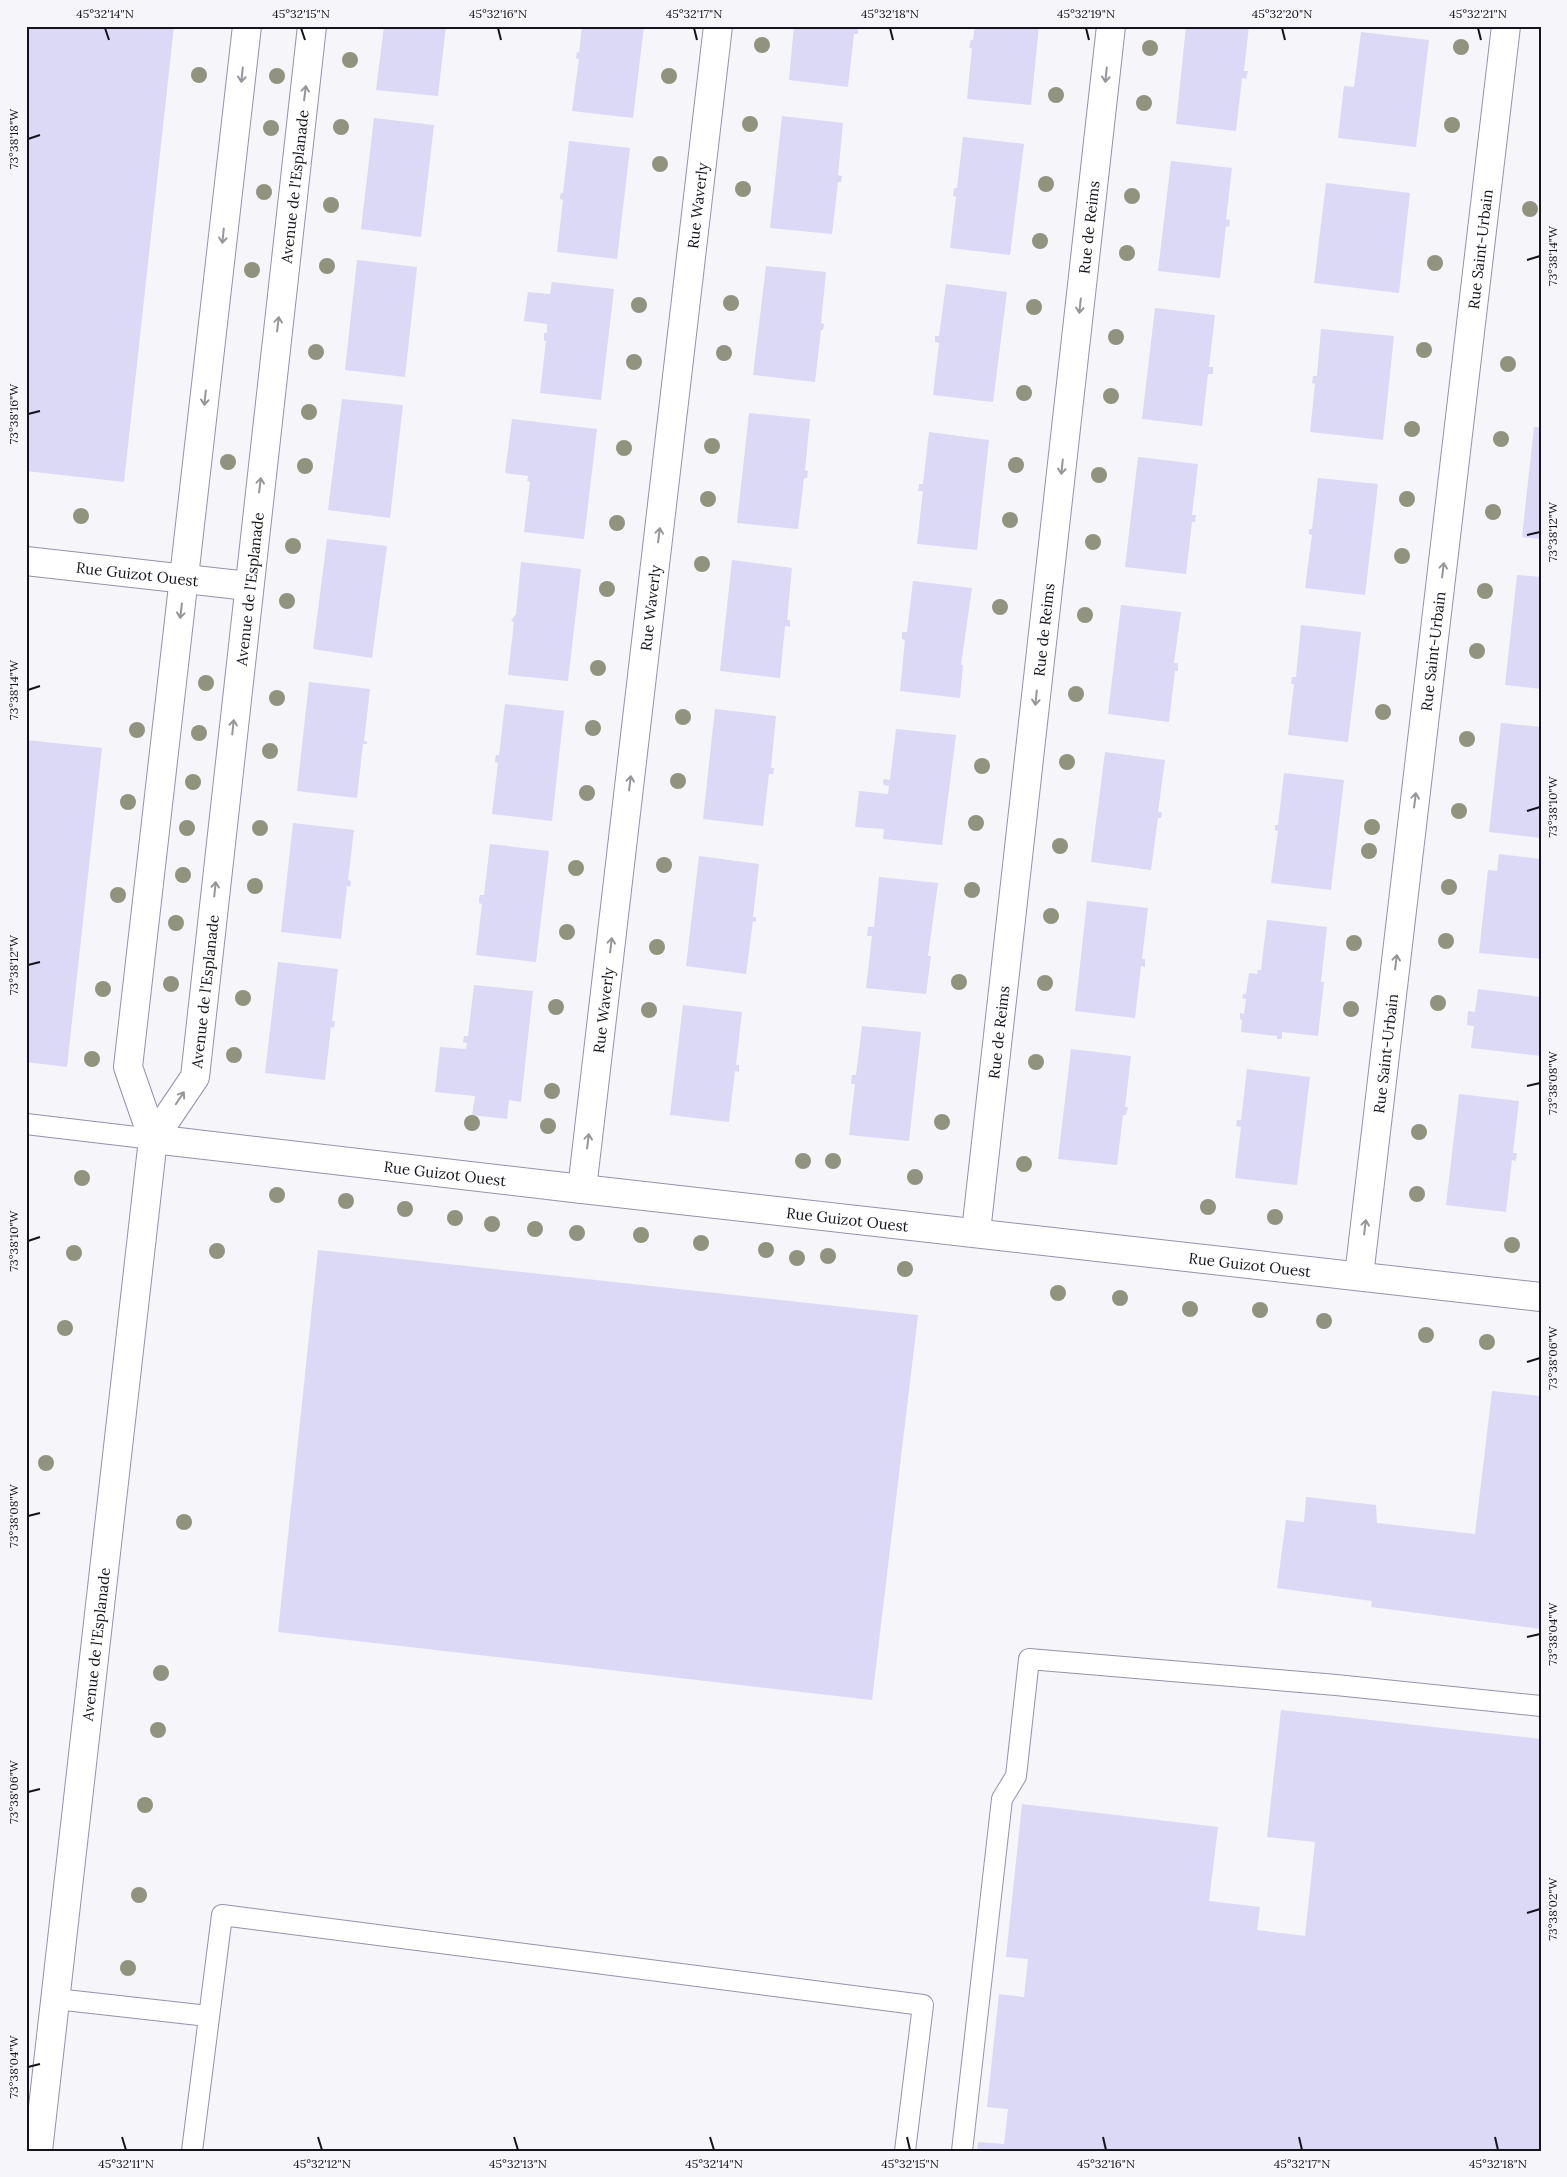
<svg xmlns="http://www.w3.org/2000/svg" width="1567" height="2177" font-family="Lora,serif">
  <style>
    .building { fill: #dbd9f5 }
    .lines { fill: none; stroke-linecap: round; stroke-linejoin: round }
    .service-casing { stroke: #9492ac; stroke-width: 22 }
    .minor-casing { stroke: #9492ac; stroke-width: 30 }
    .service { stroke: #fff; stroke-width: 20 }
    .minor { stroke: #fff; stroke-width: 28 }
    .tree { fill: #91937e }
    .oneway { stroke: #969599 }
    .ticks { fill: none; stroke: #15141d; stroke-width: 2 }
    .labels { text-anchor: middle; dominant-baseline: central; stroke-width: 5; stroke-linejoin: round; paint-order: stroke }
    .street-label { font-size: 15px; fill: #15141d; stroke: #f5f5fa }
    .neatline { fill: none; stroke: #15141d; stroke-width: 2 }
    .ticks-label { font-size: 12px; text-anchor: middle; fill: #15141d }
  </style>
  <rect width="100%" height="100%" fill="#f5f5fa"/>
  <!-- building -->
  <g class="building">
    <polygon points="26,26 174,26 124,482 26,471"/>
    <polygon points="384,26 446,26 438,96 376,90"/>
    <polygon points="582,26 644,26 633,118 572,111 579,59 576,58 577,52 579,53"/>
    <polygon points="794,26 858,28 858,34 854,34 848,87 789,80"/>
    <polygon points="975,26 1039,26 1031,105 967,99 972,48 969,48 971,40 973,40"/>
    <polygon points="1186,26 1249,26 1244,71 1248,71 1246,79 1242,78 1236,131 1176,124"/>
    <polygon points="1361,32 1429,40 1416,147 1338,138 1344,86 1354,87"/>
    <polygon points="782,116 843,123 838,175 842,176 841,182 838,182 832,234 770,228"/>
    <polygon points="374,118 434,125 421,237 361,229"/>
    <polygon points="963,137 1024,144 1010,255 950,248 956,197 953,196 954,188 957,188"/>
    <polygon points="569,141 630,148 617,259 557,252 563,200 560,199 560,197 561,193 563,193"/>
    <polygon points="1171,161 1232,168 1226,219 1230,220 1229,227 1226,226 1220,278 1158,271"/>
    <polygon points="1326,183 1410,193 1399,293 1314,283"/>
    <polygon points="357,260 417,267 405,377 345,370"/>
    <polygon points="766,266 826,272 821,323 824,324 823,330 821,330 815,382 753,375"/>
    <polygon points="552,282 614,289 601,400 540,393 546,341 544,341 544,333 547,333 547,324 524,321 528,292 550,294"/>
    <polygon points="946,284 1007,292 993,402 933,395 939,343 935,342 935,336 939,336"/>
    <polygon points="1155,308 1215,315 1209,367 1213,367 1213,374 1208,374 1202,426 1142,419"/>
    <polygon points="1321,329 1394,336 1383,440 1310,432 1315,384 1312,383 1313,376 1317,376"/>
    <polygon points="342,399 403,405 390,518 328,510"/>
    <polygon points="749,413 810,419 805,470 808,471 807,478 804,478 798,529 737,523"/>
    <polygon points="512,419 597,429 584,539 524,532 530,482 527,481 528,476 505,473"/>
    <polygon points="1534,427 1541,427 1541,539 1522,537"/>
    <polygon points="929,432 989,440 977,550 917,544 923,491 918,491 919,487 919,484 923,484"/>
    <polygon points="1138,457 1198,464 1192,515 1196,515 1195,522 1192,522 1186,574 1125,567"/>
    <polygon points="1318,478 1378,484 1365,595 1305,588 1312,535 1309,534 1309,529 1312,529"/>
    <polygon points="327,539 387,546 372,658 313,649"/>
    <polygon points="732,560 792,568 787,620 790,620 790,627 785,626 780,678 720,671"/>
    <polygon points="521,562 581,569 568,681 508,675 514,622 511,621 516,614"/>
    <polygon points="1517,575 1541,577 1541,689 1505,685"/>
    <polygon points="913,581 972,588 961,665 963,665 960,698 900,691 905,640 902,639 902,632 907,632"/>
    <polygon points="1121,605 1181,612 1174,663 1178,663 1178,671 1175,671 1169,722 1108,714"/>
    <polygon points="1301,625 1361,632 1348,742 1288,735 1294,684 1291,684 1292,677 1296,677"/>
    <polygon points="309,682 370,689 364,741 367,741 367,744 363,744 357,798 297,791"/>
    <polygon points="505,704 564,711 552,821 492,814 498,763 495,762 495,760 496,755 499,755"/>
    <polygon points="715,709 776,716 771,768 774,768 773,774 769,774 763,826 703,819"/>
    <polygon points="1501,723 1541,727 1541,838 1489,832"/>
    <polygon points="896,729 956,735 942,845 883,839 884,829 855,827 859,791 888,794 889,786 884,785 883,782 884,779 890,780"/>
    <polygon points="26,740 102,748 67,1067 26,1062"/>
    <polygon points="1105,752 1165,760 1158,812 1162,812 1161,818 1158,818 1151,870 1091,862"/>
    <polygon points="1284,773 1344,780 1331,890 1271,883 1278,831 1275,830 1275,825 1278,825"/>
    <polygon points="293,823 354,830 348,880 351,881 350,887 347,886 341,939 281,932"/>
    <polygon points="490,844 549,851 536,962 476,955 482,904 479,903 479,899 480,895 484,895"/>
    <polygon points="1499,854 1541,859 1541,959 1479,953 1488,870 1497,871"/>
    <polygon points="699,856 759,864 753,917 756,917 756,922 753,921 746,974 686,966"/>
    <polygon points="879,877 938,883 928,956 931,956 926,994 866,988 872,936 867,936 868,927 874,927"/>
    <polygon points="1087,901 1148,908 1142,959 1145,959 1145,967 1141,966 1135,1018 1075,1011"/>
    <polygon points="1267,920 1327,927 1321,982 1324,982 1318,1036 1282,1032 1282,1039 1277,1039 1277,1036 1241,1032 1242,1020 1240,1019 1240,1013 1244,1014 1246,999 1242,998 1243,994 1246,994 1249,973 1257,974 1258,970 1261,970"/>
    <polygon points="278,962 338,969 332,1021 335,1021 334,1028 331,1027 325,1080 265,1073"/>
    <polygon points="474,985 533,991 521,1102 509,1100 507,1119 472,1115 475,1096 435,1092 440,1047 466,1049 467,1043 463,1042 464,1036 468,1036"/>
    <polygon points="1478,989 1541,997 1541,1056 1471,1048 1474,1026 1467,1025 1468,1011 1475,1012"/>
    <polygon points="683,1005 742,1012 736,1065 739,1065 739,1072 735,1071 729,1122 670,1115"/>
    <polygon points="862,1026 921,1032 909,1141 849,1135 855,1084 851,1084 852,1075 856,1075"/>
    <polygon points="1071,1049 1131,1056 1125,1107 1128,1107 1126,1115 1123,1115 1117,1165 1058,1159"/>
    <polygon points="1247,1069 1310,1077 1297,1185 1235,1178 1241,1127 1236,1126 1237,1120 1241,1120"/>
    <polygon points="1459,1094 1519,1101 1513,1153 1517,1153 1516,1161 1512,1160 1506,1212 1446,1205"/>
    <polygon points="318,1250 918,1315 872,1700 278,1632"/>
    <polygon points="1492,1391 1541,1396 1541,1629 1371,1607 1372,1601 1277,1588 1286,1520 1304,1522 1306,1497 1376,1505 1377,1523 1475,1534"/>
    <polygon points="1281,1710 1541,1739 1541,2151 977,2151 978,2142 1004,2144 1008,2109 987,2107 999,1994 1024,1997 1028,1959 1006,1957 1022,1804 1218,1827 1209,1901 1260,1907 1257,1930 1305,1936 1315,1842 1267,1837"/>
  </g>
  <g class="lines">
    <defs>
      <g id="service">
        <polyline points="26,1124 153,1139"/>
        <polyline points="56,1999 208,2016"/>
        <polyline points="192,2151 222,1915 923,2005 905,2151"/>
        <polyline points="962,2151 1002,1799 1016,1776 1029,1659 1336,1685 1541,1706"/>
      </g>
      <g id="minor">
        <path id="s1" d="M26,561L248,586"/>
        <path id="s2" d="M153,1139L582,1189L1541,1297"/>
        <path id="s3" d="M153,1139L195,1077L312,26"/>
        <path id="s4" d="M582,1189L718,26"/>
        <path id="s5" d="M976,1232L1111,26"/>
        <path id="s6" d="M1359,1276L1506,26"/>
        <path id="s7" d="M38,2151L153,1139L128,1067L247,26"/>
      </g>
    </defs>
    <!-- service casing -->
    <use href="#service" class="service-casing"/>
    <!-- minor casing -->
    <use href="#minor" class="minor-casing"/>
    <!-- service -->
    <use href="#service" class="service"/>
    <!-- minor -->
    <use href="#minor" class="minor"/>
  </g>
  <!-- trees -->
  <g class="tree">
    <circle cx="762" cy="45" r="8"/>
    <circle cx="1461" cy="47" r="8"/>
    <circle cx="1150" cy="48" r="8"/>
    <circle cx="350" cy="60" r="8"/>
    <circle cx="199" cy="75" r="8"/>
    <circle cx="277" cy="76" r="8"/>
    <circle cx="669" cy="76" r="8"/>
    <circle cx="1056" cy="95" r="8"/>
    <circle cx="1144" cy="103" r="8"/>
    <circle cx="750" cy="124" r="8"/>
    <circle cx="1452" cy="125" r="8"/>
    <circle cx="341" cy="127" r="8"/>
    <circle cx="271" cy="128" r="8"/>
    <circle cx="660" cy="164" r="8"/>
    <circle cx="1046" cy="184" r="8"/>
    <circle cx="743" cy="189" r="8"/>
    <circle cx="264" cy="192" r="8"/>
    <circle cx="1132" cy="196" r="8"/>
    <circle cx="331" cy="205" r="8"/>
    <circle cx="1530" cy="209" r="8"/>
    <circle cx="1040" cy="241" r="8"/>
    <circle cx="1127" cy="253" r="8"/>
    <circle cx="1435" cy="263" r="8"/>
    <circle cx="327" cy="266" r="8"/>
    <circle cx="252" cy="270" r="8"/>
    <circle cx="731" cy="303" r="8"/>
    <circle cx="639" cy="305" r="8"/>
    <circle cx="1034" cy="307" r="8"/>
    <circle cx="1116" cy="337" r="8"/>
    <circle cx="1424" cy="350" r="8"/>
    <circle cx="316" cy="352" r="8"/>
    <circle cx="724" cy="353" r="8"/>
    <circle cx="634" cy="362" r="8"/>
    <circle cx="1508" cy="364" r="8"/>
    <circle cx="1024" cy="393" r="8"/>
    <circle cx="1111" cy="396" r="8"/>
    <circle cx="309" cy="412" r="8"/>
    <circle cx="1412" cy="429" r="8"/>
    <circle cx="1501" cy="439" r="8"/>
    <circle cx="712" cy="446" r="8"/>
    <circle cx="624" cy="448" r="8"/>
    <circle cx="228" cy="462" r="8"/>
    <circle cx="1016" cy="465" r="8"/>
    <circle cx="305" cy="466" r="8"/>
    <circle cx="1099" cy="475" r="8"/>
    <circle cx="708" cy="499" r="8"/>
    <circle cx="1407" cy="499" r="8"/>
    <circle cx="1493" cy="512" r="8"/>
    <circle cx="81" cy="516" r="8"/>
    <circle cx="1010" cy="520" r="8"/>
    <circle cx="617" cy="523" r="8"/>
    <circle cx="1093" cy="542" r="8"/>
    <circle cx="293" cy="546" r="8"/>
    <circle cx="1402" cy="556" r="8"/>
    <circle cx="702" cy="564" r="8"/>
    <circle cx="607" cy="589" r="8"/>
    <circle cx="1485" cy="591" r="8"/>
    <circle cx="287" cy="601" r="8"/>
    <circle cx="1000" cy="607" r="8"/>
    <circle cx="1085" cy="615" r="8"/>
    <circle cx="1477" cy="651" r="8"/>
    <circle cx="598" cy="668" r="8"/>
    <circle cx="206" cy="683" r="8"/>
    <circle cx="1076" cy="694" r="8"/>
    <circle cx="277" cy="698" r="8"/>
    <circle cx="1383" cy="712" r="8"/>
    <circle cx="683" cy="717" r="8"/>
    <circle cx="593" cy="728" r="8"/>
    <circle cx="137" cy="730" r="8"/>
    <circle cx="199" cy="733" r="8"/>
    <circle cx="1467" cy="739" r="8"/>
    <circle cx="270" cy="751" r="8"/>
    <circle cx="1067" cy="762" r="8"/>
    <circle cx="982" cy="766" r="8"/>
    <circle cx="678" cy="781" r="8"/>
    <circle cx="193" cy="782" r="8"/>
    <circle cx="587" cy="793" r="8"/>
    <circle cx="128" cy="802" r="8"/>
    <circle cx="1459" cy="811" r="8"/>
    <circle cx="976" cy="823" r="8"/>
    <circle cx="1372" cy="827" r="8"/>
    <circle cx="187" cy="828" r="8"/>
    <circle cx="260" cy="828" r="8"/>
    <circle cx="1060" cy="846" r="8"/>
    <circle cx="1369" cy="851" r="8"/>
    <circle cx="664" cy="865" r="8"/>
    <circle cx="576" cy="868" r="8"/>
    <circle cx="183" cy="875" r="8"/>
    <circle cx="255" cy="886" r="8"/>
    <circle cx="1449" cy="887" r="8"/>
    <circle cx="972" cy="890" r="8"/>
    <circle cx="118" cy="895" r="8"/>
    <circle cx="1051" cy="916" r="8"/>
    <circle cx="176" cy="923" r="8"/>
    <circle cx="567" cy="932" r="8"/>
    <circle cx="1446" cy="941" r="8"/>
    <circle cx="1354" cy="943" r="8"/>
    <circle cx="657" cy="947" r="8"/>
    <circle cx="959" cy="982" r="8"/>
    <circle cx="1045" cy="983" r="8"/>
    <circle cx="171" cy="984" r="8"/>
    <circle cx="103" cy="989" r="8"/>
    <circle cx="243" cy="998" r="8"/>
    <circle cx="1438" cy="1003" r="8"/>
    <circle cx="556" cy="1007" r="8"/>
    <circle cx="1351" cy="1009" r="8"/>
    <circle cx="649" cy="1010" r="8"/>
    <circle cx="234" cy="1055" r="8"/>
    <circle cx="92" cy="1059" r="8"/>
    <circle cx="1036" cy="1062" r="8"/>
    <circle cx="552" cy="1091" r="8"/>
    <circle cx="942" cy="1122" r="8"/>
    <circle cx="472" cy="1123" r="8"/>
    <circle cx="548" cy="1126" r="8"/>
    <circle cx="1419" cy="1132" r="8"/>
    <circle cx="803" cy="1161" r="8"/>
    <circle cx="833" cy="1161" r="8"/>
    <circle cx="1024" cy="1164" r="8"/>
    <circle cx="915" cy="1177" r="8"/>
    <circle cx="82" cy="1178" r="8"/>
    <circle cx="1417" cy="1194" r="8"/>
    <circle cx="277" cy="1195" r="8"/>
    <circle cx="346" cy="1201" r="8"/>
    <circle cx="1208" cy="1207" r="8"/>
    <circle cx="405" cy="1209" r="8"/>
    <circle cx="1275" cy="1217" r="8"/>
    <circle cx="455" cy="1218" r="8"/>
    <circle cx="492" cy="1224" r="8"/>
    <circle cx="535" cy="1229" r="8"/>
    <circle cx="577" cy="1233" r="8"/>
    <circle cx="641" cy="1235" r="8"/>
    <circle cx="701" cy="1243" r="8"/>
    <circle cx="1512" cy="1245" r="8"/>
    <circle cx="766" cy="1250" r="8"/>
    <circle cx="217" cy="1251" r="8"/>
    <circle cx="74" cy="1253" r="8"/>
    <circle cx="828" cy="1256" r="8"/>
    <circle cx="797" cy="1258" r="8"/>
    <circle cx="905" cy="1269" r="8"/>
    <circle cx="1058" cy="1293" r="8"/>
    <circle cx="1120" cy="1298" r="8"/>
    <circle cx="1190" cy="1309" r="8"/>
    <circle cx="1260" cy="1310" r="8"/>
    <circle cx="1324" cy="1321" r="8"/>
    <circle cx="65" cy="1328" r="8"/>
    <circle cx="1426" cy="1335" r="8"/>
    <circle cx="1487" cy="1342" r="8"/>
    <circle cx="46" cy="1463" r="8"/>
    <circle cx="184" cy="1522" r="8"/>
    <circle cx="161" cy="1673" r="8"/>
    <circle cx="158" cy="1730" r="8"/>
    <circle cx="145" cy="1805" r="8"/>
    <circle cx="139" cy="1895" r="8"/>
    <circle cx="128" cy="1968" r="8"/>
  </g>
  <!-- one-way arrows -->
  <defs><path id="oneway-shaft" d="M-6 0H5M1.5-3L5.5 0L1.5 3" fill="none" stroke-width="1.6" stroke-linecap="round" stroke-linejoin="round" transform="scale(1.25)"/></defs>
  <g class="oneway">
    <use href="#oneway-shaft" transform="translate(242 75) rotate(96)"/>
    <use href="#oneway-shaft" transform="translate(1106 75) rotate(96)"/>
    <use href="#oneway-shaft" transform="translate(305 93) rotate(-83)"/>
    <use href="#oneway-shaft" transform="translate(223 236) rotate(96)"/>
    <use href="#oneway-shaft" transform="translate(1080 306) rotate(96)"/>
    <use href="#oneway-shaft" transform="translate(278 324) rotate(-83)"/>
    <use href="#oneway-shaft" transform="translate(205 398) rotate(96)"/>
    <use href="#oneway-shaft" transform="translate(1062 467) rotate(96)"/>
    <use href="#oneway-shaft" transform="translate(260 485) rotate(-83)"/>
    <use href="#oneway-shaft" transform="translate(659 535) rotate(-83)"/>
    <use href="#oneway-shaft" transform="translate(1443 570) rotate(-83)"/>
    <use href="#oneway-shaft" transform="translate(181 611) rotate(97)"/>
    <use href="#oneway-shaft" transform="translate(1036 698) rotate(96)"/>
    <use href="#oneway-shaft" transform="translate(233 727) rotate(-84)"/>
    <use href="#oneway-shaft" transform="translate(630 783) rotate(-83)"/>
    <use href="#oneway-shaft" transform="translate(1415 800) rotate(-83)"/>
    <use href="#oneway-shaft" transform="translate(215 889) rotate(-84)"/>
    <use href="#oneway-shaft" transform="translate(611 945) rotate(-83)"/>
    <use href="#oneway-shaft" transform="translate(1396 962) rotate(-83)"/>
    <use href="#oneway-shaft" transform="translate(180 1098) rotate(-56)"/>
    <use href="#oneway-shaft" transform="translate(588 1141) rotate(-83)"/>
    <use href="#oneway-shaft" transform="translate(1365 1227) rotate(-83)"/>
  </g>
  <!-- ticks -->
  <path class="ticks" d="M105,28L109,40M301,28L305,40M498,28L501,40M694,28L697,40M890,28L893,40M1086,28L1089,40M1282,28L1285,40M1478,28L1481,40M28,139L40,135M1527,260L1540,256M28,414L40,411M1527,535L1540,532M28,690L40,686M1527,811L1540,807M28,965L40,962M1527,1086L1540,1083M28,1241L40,1237M1527,1362L1540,1358M28,1516L40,1513M1527,1637L1540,1634M28,1792L40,1789M1527,1913L1540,1909M28,2067L40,2064M122,2137L126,2150M318,2137L322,2150M514,2137L518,2150M710,2137L714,2150M907,2137L910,2150M1103,2137L1106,2150M1299,2137L1302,2150M1495,2137L1498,2150"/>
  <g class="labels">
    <!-- street labels -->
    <g class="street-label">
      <text stroke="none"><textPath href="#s3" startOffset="971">Avenue de l'Esplanade</textPath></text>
      <text stroke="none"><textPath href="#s4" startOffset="990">Rue Waverly</textPath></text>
      <text stroke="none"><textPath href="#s5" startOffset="1011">Rue de Reims</textPath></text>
      <text stroke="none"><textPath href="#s6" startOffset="1034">Rue Saint-Urbain</textPath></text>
      <text stroke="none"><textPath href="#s1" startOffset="112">Rue Guizot Ouest</textPath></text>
      <text stroke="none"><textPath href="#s3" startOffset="566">Avenue de l'Esplanade</textPath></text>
      <text stroke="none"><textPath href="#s4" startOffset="585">Rue Waverly</textPath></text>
      <text stroke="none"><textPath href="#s5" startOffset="606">Rue de Reims</textPath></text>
      <text stroke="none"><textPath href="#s6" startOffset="629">Rue Saint-Urbain</textPath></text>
      <text stroke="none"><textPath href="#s3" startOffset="161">Avenue de l'Esplanade</textPath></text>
      <text stroke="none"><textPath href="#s4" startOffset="180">Rue Waverly</textPath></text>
      <text stroke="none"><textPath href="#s5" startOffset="201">Rue de Reims</textPath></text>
      <text stroke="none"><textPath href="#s6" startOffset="224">Rue Saint-Urbain</textPath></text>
      <text stroke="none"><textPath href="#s2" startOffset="294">Rue Guizot Ouest</textPath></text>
      <text stroke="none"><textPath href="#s2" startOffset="699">Rue Guizot Ouest</textPath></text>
      <text stroke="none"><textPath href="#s2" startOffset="1104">Rue Guizot Ouest</textPath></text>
      <text stroke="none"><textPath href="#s7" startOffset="510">Avenue de l'Esplanade</textPath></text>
    </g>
  </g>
  <!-- border -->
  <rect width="1567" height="2177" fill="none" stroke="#f5f5fa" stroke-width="55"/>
  <rect x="28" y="28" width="1512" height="2122" class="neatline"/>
  <g class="ticks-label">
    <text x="105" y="18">45°32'14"N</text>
    <text x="301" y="18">45°32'15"N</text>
    <text x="498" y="18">45°32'16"N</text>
    <text x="694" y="18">45°32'17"N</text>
    <text x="890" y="18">45°32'18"N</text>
    <text x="1086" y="18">45°32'19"N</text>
    <text x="1282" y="18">45°32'20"N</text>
    <text x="1478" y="18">45°32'21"N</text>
    <text transform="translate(14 139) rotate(-90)" y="4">73°38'18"W</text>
    <text transform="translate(1553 256) rotate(-90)" y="4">73°38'14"W</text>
    <text transform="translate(14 414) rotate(-90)" y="4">73°38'16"W</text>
    <text transform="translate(1553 532) rotate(-90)" y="4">73°38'12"W</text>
    <text transform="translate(14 690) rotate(-90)" y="4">73°38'14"W</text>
    <text transform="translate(1553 807) rotate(-90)" y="4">73°38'10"W</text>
    <text transform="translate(14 965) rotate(-90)" y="4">73°38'12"W</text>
    <text transform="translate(1553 1083) rotate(-90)" y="4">73°38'08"W</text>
    <text transform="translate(14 1241) rotate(-90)" y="4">73°38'10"W</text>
    <text transform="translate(1553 1358) rotate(-90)" y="4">73°38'06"W</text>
    <text transform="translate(14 1516) rotate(-90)" y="4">73°38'08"W</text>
    <text transform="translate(1553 1634) rotate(-90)" y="4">73°38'04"W</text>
    <text transform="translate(14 1792) rotate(-90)" y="4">73°38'06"W</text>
    <text transform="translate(1553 1909) rotate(-90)" y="4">73°38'02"W</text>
    <text transform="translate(14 2067) rotate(-90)" y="4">73°38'04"W</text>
    <text x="126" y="2168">45°32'11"N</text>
    <text x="322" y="2168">45°32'12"N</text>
    <text x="518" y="2168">45°32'13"N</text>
    <text x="714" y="2168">45°32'14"N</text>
    <text x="910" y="2168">45°32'15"N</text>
    <text x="1106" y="2168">45°32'16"N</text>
    <text x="1302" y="2168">45°32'17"N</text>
    <text x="1498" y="2168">45°32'18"N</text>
  </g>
</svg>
